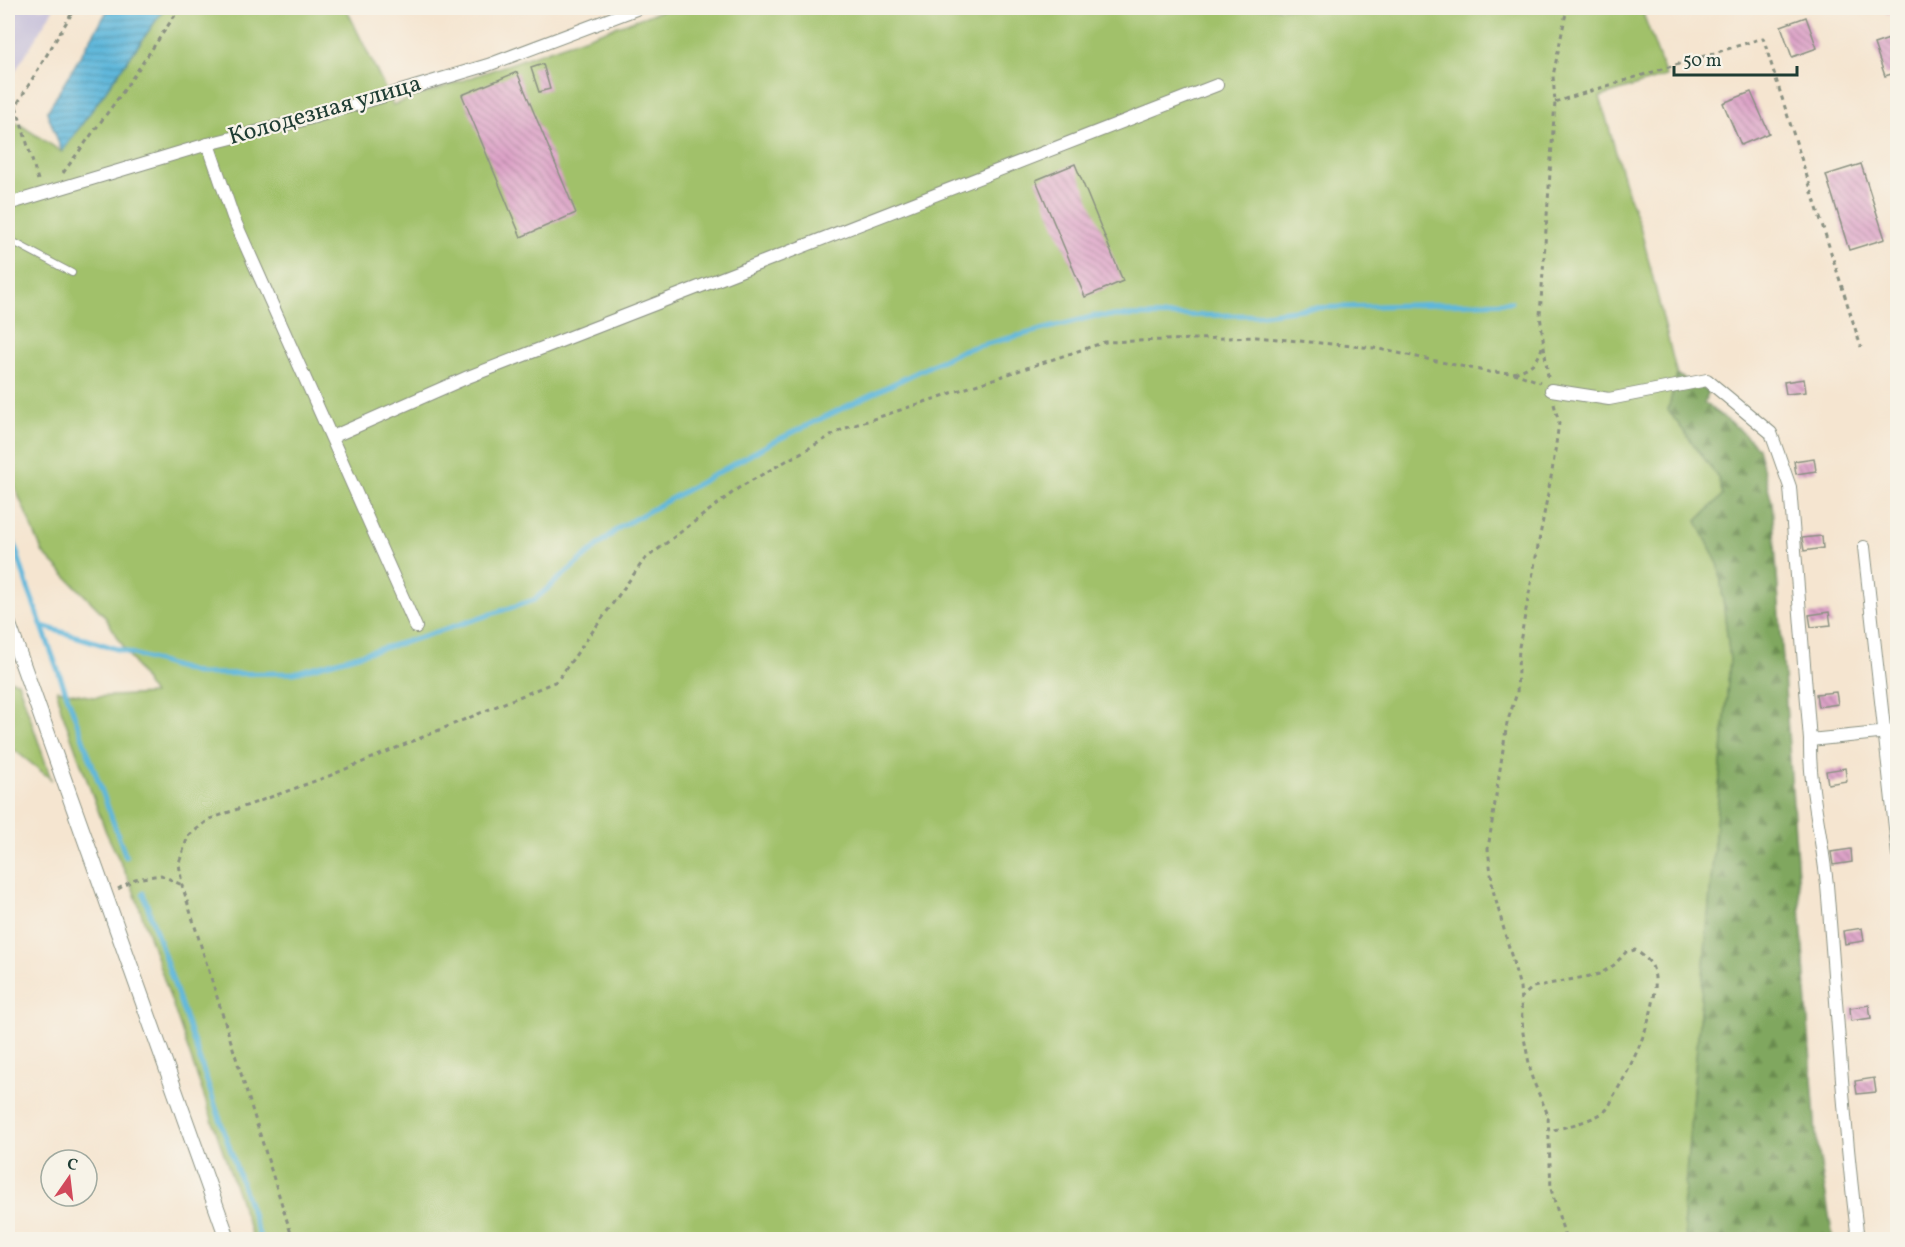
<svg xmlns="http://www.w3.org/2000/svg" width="1905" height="1247" font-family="Vollkorn,serif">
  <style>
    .industrial { fill: #c6c0da }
    .grass { fill: #a1c16a; stroke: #607f4f; stroke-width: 1.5 }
    .forest { fill: url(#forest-firs); stroke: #507249; stroke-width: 1.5 }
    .water { fill: url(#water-rules); stroke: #3e7a88; stroke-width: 1.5 }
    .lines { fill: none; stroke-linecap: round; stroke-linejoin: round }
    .stream { stroke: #5eb7db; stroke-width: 5 }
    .building { fill: url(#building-back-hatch) }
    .service-casing { stroke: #8a9182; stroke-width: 8 }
    .minor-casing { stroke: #8a9182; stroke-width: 14 }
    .tertiary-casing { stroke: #8a9182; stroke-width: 17 }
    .path { stroke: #8a9182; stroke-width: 3; stroke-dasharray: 4.5 4.5; stroke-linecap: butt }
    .service { stroke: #fff; stroke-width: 6 }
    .minor { stroke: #fff; stroke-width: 12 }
    .tertiary { stroke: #fff; stroke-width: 15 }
    .labels { text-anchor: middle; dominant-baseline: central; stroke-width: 4.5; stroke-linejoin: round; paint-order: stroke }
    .street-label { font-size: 24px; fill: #1f3d34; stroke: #f7f3e8 }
  </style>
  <defs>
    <pattern id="forest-firs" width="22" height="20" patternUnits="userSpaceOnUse" patternTransform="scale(1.5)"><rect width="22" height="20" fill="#80a75e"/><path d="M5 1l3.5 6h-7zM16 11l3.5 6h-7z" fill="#68894e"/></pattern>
    <pattern id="water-rules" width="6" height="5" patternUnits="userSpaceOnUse" patternTransform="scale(1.5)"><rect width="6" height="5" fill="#5eb7db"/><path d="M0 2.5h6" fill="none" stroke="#4d96b2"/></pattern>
    <pattern id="building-back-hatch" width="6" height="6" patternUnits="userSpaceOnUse" patternTransform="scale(1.5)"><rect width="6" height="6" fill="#dda3c8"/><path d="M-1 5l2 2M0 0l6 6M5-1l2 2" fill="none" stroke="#b386a3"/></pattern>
  </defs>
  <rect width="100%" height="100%" fill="#f7f3e8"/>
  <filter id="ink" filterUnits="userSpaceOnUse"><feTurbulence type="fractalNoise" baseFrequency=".0167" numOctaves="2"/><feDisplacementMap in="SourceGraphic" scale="12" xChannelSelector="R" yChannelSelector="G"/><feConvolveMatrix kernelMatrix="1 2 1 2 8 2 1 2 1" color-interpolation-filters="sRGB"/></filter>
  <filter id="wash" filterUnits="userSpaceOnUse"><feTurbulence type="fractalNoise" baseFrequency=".008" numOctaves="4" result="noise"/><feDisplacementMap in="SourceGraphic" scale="24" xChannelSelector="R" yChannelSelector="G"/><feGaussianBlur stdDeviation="1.35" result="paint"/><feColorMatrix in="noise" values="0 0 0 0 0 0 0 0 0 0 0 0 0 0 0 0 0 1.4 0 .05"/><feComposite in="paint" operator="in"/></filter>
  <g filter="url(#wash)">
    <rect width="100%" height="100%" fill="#f5e5d0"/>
    <!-- industrial -->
    <polygon class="industrial" points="8,8 54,8 8,83"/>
    <!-- grass -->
    <g class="grass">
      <polygon points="165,8 346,8 393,105 669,8 1641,8 1666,76 1600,97 1628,194 1640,226 1677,375 1668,410 1718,477 1723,496 1697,521 1719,566 1730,660 1683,1210 1686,1239 253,1239 133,889 106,832 61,709 57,690 93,697 153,694 104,615 43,553 8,471 8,117 62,152"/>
      <polygon points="8,680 18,682 51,779 8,745"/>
    </g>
    <!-- forest -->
    <polygon class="forest" points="1677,375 1709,391 1704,403 1738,428 1758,448 1772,502 1816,1135 1833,1239 1686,1239 1683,1210 1730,660 1719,566 1697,521 1723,495 1718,477 1668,410"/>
    <!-- water -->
    <polygon class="water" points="109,8 165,8 62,152 47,112"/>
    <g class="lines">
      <!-- stream -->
      <g class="stream">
        <polyline points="8,523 28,588 126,857"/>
        <polyline points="42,626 199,674 294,673 412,640 534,600 620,527 775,441 963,350 1095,316 1256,315 1309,308 1511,302"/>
        <polyline points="143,893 261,1240"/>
      </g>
    </g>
    <g id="blocks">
      <!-- building -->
      <g class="building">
        <polygon points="1885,8 1898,8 1898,11 1887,14"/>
        <polygon points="1806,17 1817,48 1792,57 1781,26"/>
        <polygon points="1898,36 1898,72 1885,76 1874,44"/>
        <polygon points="543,64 550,89 539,92 531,68"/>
        <polygon points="517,72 576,213 521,237 462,95"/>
        <polygon points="1751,92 1769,133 1741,145 1723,103"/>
        <polygon points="1075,164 1123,281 1085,297 1036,180"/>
        <polygon points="1861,164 1885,239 1849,250 1826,175"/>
        <polygon points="1804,379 1806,392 1786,394 1784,382"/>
        <polygon points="1814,458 1816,471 1796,474 1794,461"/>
        <polygon points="1822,536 1823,548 1804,551 1802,538"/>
        <polygon points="1829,612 1831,625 1811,627 1809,615"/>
        <polygon points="1836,692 1838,704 1818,707 1816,694"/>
        <polygon points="1845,768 1847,781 1828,784 1826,771"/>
        <polygon points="1851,849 1852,862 1833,865 1831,852"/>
        <polygon points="1862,928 1864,941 1845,944 1843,931"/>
        <polygon points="1869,1005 1871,1018 1851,1021 1850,1008"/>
        <polygon points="1874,1078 1876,1092 1857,1094 1855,1081"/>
      </g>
    </g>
  </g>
  <g filter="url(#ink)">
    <use href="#blocks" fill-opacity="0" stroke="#8a9182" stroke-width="1.5"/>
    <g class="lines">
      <defs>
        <polyline id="service" points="8,239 72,273"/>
        <g id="minor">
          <polyline points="208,144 233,217 416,627"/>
          <polyline points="8,204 208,144 311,118 488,65 639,8"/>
          <path d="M1551,390L1609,399L1707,380L1771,433L1790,487L1810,740C1809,789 1822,836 1827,885C1837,1003 1843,1122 1858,1240"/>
          <polyline points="332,437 468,377 1217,85"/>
          <polyline points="1864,547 1898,855"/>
          <polyline points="1810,740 1898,731"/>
        </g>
        <polyline id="tertiary" points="8,623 228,1240"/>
      </defs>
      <!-- service casing -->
      <use href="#service" class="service-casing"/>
      <!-- minor casing -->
      <use href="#minor" class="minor-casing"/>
      <!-- tertiary casing -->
      <use href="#tertiary" class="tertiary-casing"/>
      <!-- path -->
      <g class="path">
        <polyline points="1555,102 1763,38 1861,347"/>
        <polyline points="63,173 122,93 180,8"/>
        <polyline points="38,180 16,106 75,8"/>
        <path d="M1514,373C1529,368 1538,363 1542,347"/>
        <polyline points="1548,377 1540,315 1555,102 1553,76 1567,8"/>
        <polyline points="1554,404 1559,423 1552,472 1519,647 1517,693 1507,723 1488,849 1493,890 1520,987 1523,1033 1532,1078 1548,1115 1551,1189 1566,1240"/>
        <polyline points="118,889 135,879 161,875 182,885"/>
        <path d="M1520,999L1533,987L1600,974L1614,965L1626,952L1635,950C1642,955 1648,959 1652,966C1666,996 1631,1069 1614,1095C1612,1100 1609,1108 1605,1111C1595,1120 1562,1128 1549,1131"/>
        <polyline points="293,1240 182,885 179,863 188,836 210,819 329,776 557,681 644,560 740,487 843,429 1105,342 1256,337 1374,348 1489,372 1514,373 1540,382"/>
      </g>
      <!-- service -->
      <use href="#service" class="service"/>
      <!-- minor -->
      <use href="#minor" class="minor"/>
      <!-- tertiary -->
      <use href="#tertiary" class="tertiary"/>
    </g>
  </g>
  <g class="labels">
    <!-- street labels -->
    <g class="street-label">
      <text transform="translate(325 111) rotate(-16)">Колодезная улица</text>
    </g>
  </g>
  <!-- margin -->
  <rect width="1905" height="1247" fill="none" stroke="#f7f3e8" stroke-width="30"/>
  <!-- north arrow -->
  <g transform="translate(69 1178) rotate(14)"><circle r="28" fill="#f7f3e8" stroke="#a1aaa0" stroke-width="1.5"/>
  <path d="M0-4.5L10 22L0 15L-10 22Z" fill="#d1495b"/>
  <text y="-9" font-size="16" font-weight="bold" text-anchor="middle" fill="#1f3d34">С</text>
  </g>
  <!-- scale -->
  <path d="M1674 66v9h123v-9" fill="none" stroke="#1f3d34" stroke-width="3"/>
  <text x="1683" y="66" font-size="18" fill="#1f3d34" stroke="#f7f3e8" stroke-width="4.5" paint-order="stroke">50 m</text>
</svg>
